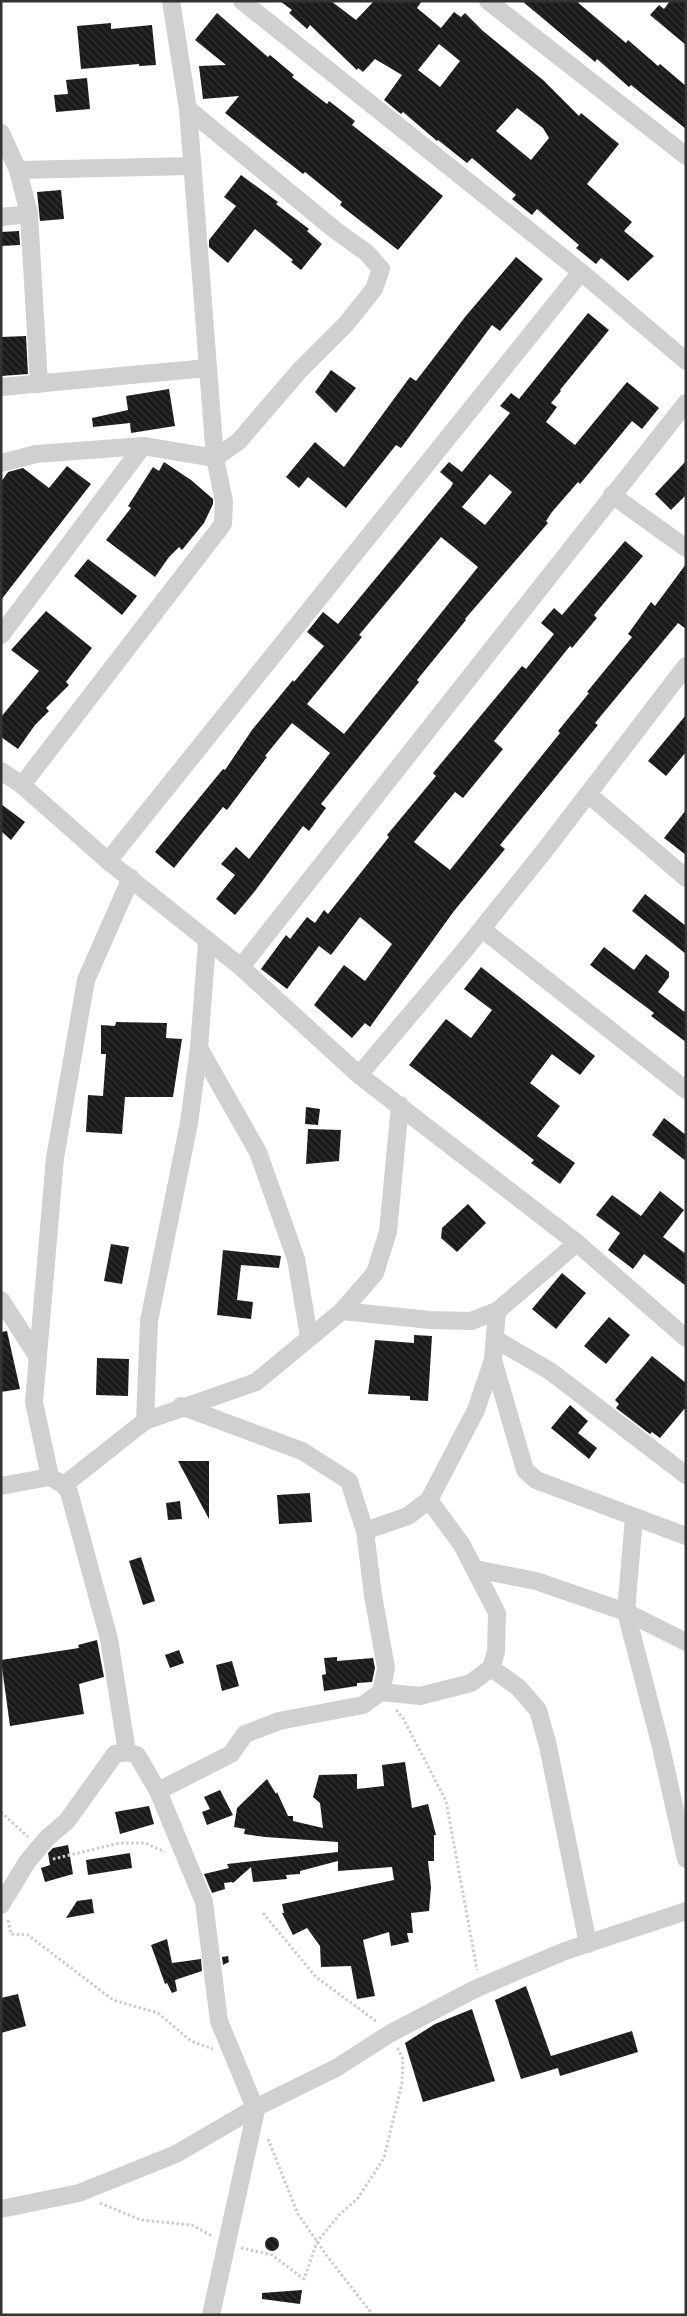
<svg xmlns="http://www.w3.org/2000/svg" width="687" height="2316" font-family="'Sofia Sans Condensed',sans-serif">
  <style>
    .building { fill: url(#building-back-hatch); fill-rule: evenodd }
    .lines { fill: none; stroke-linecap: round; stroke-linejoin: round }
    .path { stroke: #cdcdcd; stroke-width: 3; stroke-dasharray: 2.5 2.5; stroke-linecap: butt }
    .minor { stroke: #d0d0d0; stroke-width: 18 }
  </style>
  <defs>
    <pattern id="building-back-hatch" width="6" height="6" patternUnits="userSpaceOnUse" patternTransform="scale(1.25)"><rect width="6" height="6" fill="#1a1a1a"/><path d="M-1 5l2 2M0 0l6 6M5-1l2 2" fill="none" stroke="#333"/></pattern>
  </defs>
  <rect width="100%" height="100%" fill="#fff"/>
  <!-- building -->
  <g class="building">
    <path d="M280,1H331L356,20L374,1H422L417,8L441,28L454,12L461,17L465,13L483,31L543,80L579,116L581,113L619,144L587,184L632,222L624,231L654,256L628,281L601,258L596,264L576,248L579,245L537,209L532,215L512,199L516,195L472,158L467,163L438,140L437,141L403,112L401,114L384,100L402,75L375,59L363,72L358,68L357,70L310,25L307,29L289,13L292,10ZM439,44L460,61L440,87L418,70ZM517,108L543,128L549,138L531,160L496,131Z"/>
    <polygon points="522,1 576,1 626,43 628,40 658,66 660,64 686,86 686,129 631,85 629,87 597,59 595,62"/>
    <polygon points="670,1 686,1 686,45 650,15 659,5 664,9"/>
    <polygon points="217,13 268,57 270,55 294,75 292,77 327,104 329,101 355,121 352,125 443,196 398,250 340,205 342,202 305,172 303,174 225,113 239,96 203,99 199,66 226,65 195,40"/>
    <polygon points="111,23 111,29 152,25 156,65 139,66 139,64 81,69 77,26"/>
    <polygon points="87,78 90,109 56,112 54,95 68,94 66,80"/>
    <polygon points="241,175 278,202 276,204 309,229 307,231 322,244 301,270 291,262 293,260 255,229 228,263 209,247 209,240 236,206 224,197"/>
    <polygon points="61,190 64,219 40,221 37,192"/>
    <polygon points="19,231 20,245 1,246 1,232"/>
    <polygon points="516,257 543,279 500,331 492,325 401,448 396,445 346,508 308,477 299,488 286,477 315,442 344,467 410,377 416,381 465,317"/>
    <path d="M588,313L609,330L560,390L561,391L551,403L557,407L546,422L575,445L627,382L659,408L642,429L632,421L580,484L578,482L552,512L546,521L548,523L465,619L466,620L417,680L419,682L321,804L326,808L309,831L303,826L255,891L235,915L216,899L235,875L221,864L236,847L249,859L330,753L292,723L265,756L267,757L227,810L223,807L174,868L155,852L223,769L225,770L252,730L293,680L294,682L324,646L307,632L323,612L338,624L451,487L453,483L440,472L449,462L462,472L510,413L500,406L511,393L519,399ZM490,474L512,492L485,525L462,507ZM441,537L478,567L344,734L307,704L362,637L359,635Z"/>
    <polygon points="26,336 28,374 1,376 1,337"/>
    <polygon points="331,370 356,388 336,413 315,392"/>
    <polygon points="169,389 175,426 131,433 130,423 93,427 92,418 128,410 126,396"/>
    <polygon points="686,461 686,495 671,510 655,494"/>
    <polygon points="164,462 191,480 213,499 213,504 204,523 182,550 179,547 169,557 155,577 106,540 131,508 128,506 153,467 159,471"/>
    <polygon points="67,466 91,484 1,600 1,482 8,472 23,468 49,488"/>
    <polygon points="625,541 643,556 594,615 597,618 572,648 570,646 494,741 503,749 463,798 455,792 414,842 450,870 560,733 558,731 589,693 587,692 632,637 628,634 651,602 655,606 686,564 686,629 678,623 595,723 598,725 500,845 505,849 454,911 370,1027 365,1023 352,1038 314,1005 344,965 365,981 392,944 360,917 331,955 319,946 287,989 261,969 286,935 290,939 307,917 315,923 324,910 328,914 389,837 387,835 436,776 433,773 522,666 526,669 554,634 541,623 554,608 562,615"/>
    <polygon points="88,559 137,596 122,615 74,576"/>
    <polygon points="46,611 92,648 66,682 69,685 46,708 49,711 35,725 18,749 1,737 1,717 39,671 11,650"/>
    <polygon points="686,715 686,752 666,776 648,761"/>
    <polygon points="1,804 25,822 11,840 1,831"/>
    <polygon points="686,810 686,855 664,838"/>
    <polygon points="645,894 686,926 686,954 632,911"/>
    <polygon points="604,947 634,970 646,954 669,972 669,977 658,992 686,1013 686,1042 651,1016 654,1013 590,965"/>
    <polygon points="481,967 595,1056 580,1075 552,1054 530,1083 560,1106 537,1136 575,1163 560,1184 531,1163 534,1160 409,1065 446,1019 471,1038 492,1010 464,989"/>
    <polygon points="116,1022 167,1023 166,1038 182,1039 173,1097 125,1097 122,1134 86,1132 88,1095 103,1096 106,1054 101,1054 101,1025 115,1026"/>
    <polygon points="306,1107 320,1109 318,1125 305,1124"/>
    <polygon points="664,1118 686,1135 686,1161 652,1135"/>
    <polygon points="308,1129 341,1130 339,1161 306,1164"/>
    <polygon points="660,1191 684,1210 663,1237 686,1254 686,1286 644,1254 633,1269 608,1250 620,1233 596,1215 612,1195 641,1216"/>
    <polygon points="468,1204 486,1223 457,1252 441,1238 442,1228"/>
    <polygon points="111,1244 129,1247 122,1284 104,1281"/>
    <polygon points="223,1250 281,1256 279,1268 241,1265 237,1300 253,1302 251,1319 217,1315"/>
    <polygon points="562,1273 586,1293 556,1329 532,1309"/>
    <polygon points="609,1317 630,1335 606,1364 584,1346"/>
    <polygon points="7,1331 20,1389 1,1392 1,1332"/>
    <polygon points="414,1335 432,1336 428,1401 410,1400 410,1396 368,1394 375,1340 414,1343"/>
    <polygon points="652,1356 686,1383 686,1407 660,1438 652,1432 650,1434 616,1408 619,1404 615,1400"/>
    <polygon points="97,1358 129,1359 128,1396 96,1395"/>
    <polygon points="570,1405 588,1421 578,1433 597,1448 589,1459 551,1428"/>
    <polygon points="178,1461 209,1461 209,1519"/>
    <polygon points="310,1493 312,1522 279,1524 277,1495"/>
    <polygon points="180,1501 182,1519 168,1520 166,1503"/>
    <polygon points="141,1557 155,1601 143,1605 129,1561"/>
    <polygon points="97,1640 104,1677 79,1684 84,1714 10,1726 1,1660 79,1648 78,1645"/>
    <polygon points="179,1650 184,1663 170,1668 165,1655"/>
    <polygon points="337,1657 337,1661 373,1658 375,1668 372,1682 357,1683 357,1686 324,1691 322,1675 326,1674 324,1658"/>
    <polygon points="232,1661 239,1686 222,1691 216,1665"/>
    <polygon points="405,1762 412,1808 428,1804 436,1835 434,1835 434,1861 428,1861 431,1887 429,1911 411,1913 413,1933 407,1933 409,1942 391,1946 389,1932 363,1940 375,1996 357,1999 351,1966 321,1967 320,1946 307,1928 293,1935 282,1913 284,1913 282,1904 394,1880 392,1867 338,1871 338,1861 300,1871 300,1874 286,1875 287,1879 253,1882 251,1867 233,1883 232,1882 224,1883 225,1889 212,1893 204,1874 229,1868 227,1864 338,1852 338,1842 265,1837 244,1834 245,1829 234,1827 237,1808 267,1779 276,1794 277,1792 288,1816 293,1816 293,1821 323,1828 320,1803 313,1797 319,1775 357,1774 357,1789 384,1786 382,1765"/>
    <polygon points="220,1790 233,1815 207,1825 202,1812 210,1809 204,1797"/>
    <polygon points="149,1806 154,1824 120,1834 115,1812"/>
    <polygon points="68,1845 73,1874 45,1882 41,1868 50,1865 48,1853 53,1848"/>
    <polygon points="130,1853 132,1868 88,1875 86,1860"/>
    <polygon points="92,1899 94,1913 66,1918 77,1901"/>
    <polygon points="167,1939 172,1963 201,1959 202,1971 175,1980 177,1991 172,1993 167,1983 165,1984 151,1945"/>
    <polygon points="228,1956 229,1962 223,1965 222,1957"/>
    <polygon points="526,1986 551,2056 632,2031 638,2052 560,2076 558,2068 521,2079 495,2000"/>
    <polygon points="18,1994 26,2026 1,2033 1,1998"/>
    <polygon points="472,2009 495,2081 423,2102 405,2043 435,2024"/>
    <circle cx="272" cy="2244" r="7"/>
    <polygon points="302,2290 300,2304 262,2299 262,2293"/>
  </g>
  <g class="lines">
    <!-- path -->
    <g class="path">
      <polyline points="396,1710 403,1718 446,1801 477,1970"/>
      <polyline points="1,1812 28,1837"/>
      <polyline points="53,1859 120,1843 145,1843 165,1852"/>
      <polyline points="263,1913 316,1977 377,2022"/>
      <polyline points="8,1920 11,1934 28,1935 113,2000 158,2013 191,2041 213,2049"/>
      <polyline points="268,2139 298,2214 327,2256 373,2315"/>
      <polyline points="100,2203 141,2220 192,2225 212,2236"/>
      <polyline points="241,2248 272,2255 304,2279 317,2242 339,2215 358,2198 384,2158 402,2083 403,2059 397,2047"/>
    </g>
    <!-- minor -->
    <g class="minor">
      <polyline points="171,1 188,109"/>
      <polyline points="242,1 581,272 686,361"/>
      <polyline points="488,1 686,156"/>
      <polyline points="1,133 18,170 29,214 39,384"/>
      <polyline points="18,170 192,166"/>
      <polyline points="1,217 29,214"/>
      <polyline points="1,387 208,368"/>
      <polyline points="1,463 36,454 143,446 215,458 239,441 300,370 346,324 374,289 381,269 367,253 335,230 188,109 215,458 224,501 223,524 22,785"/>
      <polyline points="612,495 686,548"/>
      <polyline points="1,635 143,446"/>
      <polyline points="1,771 22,785 108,861 241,967 359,1075 577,1243 686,1338"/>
      <polyline points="588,794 686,878"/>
      <polyline points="108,861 581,272"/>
      <polyline points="482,929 686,1090"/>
      <polyline points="241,967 686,403"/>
      <polyline points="199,1048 258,1152 296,1259 309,1337"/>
      <polyline points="359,1075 464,951 545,850 686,666"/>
      <polyline points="1,1300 37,1356"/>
      <polyline points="342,1311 430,1320 471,1321 497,1311 577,1243"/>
      <polyline points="495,1339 550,1371 686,1475"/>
      <polyline points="493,1360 525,1470 536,1480 686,1536"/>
      <polyline points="145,1421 149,1321 189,1123 199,1048 207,942"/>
      <polyline points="50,1477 34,1402 55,1158 86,980 131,878"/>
      <polyline points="64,1485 145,1421 256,1382 342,1311 375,1273 388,1232 400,1105"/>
      <polyline points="1,1486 50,1477 64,1485 69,1492 109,1639 127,1752"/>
      <polyline points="634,1517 626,1612 660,1743 686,1859"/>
      <polyline points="365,1531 408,1516 429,1500 476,1410 493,1360 497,1311"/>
      <polyline points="475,1569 536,1581 626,1612 686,1642"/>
      <polyline points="491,1668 518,1687 538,1710 548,1746 588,1944"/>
      <polyline points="381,1692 420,1696 471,1683 491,1668 496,1652 497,1613 462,1545 429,1500"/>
      <polyline points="158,1791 231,1754 245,1734 279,1721 363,1705 381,1692 386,1668 373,1595 365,1531 349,1481 302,1451 181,1406"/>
      <polyline points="1,1905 27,1862 47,1838 67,1821 115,1754 127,1752 137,1755 158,1791 204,1902 219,2021 255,2108"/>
      <polyline points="1,2209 79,2193 176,2154 255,2108 336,2068 391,2033 475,1989 565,1951 686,1911"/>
      <polyline points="211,2315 256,2110"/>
    </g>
  </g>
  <!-- border -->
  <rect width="687" height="2316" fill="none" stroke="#333333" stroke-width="5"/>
</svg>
